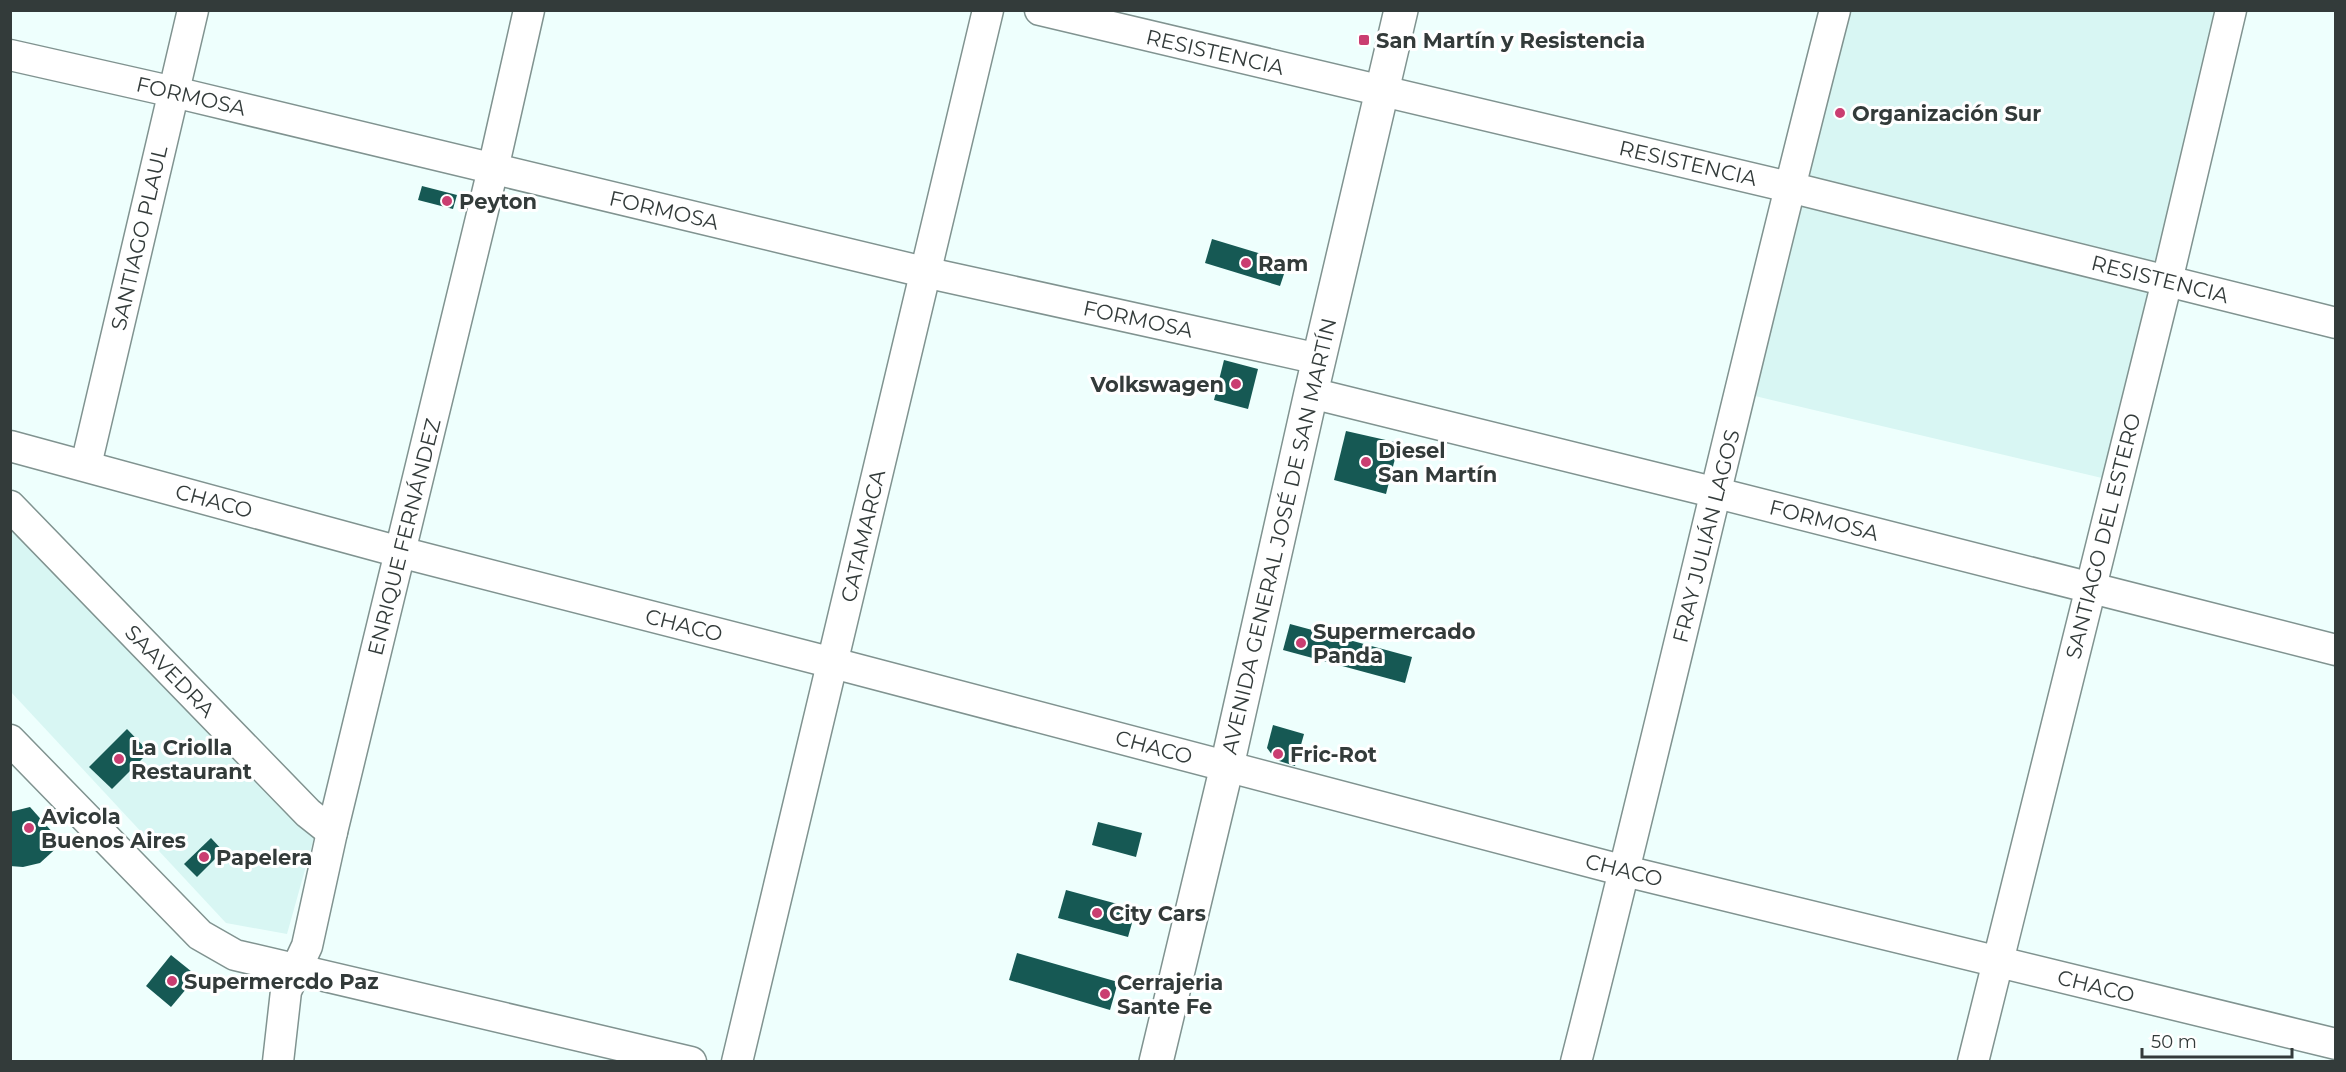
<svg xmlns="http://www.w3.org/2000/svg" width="2346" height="1072" font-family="Montserrat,sans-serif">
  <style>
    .built { fill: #d8f6f3 }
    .building { fill: #165954 }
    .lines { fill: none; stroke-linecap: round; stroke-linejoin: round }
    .minor-casing { stroke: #809390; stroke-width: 33 }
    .major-casing { stroke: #809390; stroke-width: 36 }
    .minor { stroke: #fff; stroke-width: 30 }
    .major { stroke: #fff; stroke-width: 33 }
    .poi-dot { fill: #ca3e71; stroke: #fff; stroke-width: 2 }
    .labels { text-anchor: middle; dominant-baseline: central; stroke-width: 6; stroke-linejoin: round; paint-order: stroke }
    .poi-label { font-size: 21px; font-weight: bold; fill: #333b3a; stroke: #fff; text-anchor: start }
    .street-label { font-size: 21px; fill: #333b3a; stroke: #fff }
  </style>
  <rect width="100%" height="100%" fill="#eefffd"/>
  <!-- built -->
  <g class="built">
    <polygon points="1849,11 2222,11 2119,482 1755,396"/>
    <polygon points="11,524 315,834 287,934 226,923 11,692"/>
  </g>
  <!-- building -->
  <g class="building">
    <polygon points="422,186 457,195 453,209 418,200"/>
    <polygon points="1212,239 1288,262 1280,286 1205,263"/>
    <polygon points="1224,360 1258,369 1248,409 1214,400"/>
    <polygon points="1346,431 1399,443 1386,494 1334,480"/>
    <polygon points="1290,624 1412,657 1405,683 1283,650"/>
    <polygon points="1273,725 1304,734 1295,766 1276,760 1267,748"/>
    <polygon points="127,729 149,752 112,789 89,767"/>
    <polygon points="30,807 62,843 40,863 23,867 10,866 10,812"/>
    <polygon points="1098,822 1142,833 1136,857 1092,845"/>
    <polygon points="211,838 223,851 197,877 184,864"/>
    <polygon points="1066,890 1136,909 1128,937 1058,918"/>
    <polygon points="1017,953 1118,982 1110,1010 1009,980"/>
    <polygon points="171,955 197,976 171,1007 146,986"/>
  </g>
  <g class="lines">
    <defs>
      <g id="minor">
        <polyline points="1040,10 1789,187 2336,323"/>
        <polyline points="10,55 174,92 924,272 1319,359"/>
        <polyline points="1311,393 1717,493 2336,650"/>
        <polyline points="10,446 400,552 833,663 1625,871 2336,1044"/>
        <polyline points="86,465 193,10"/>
        <polyline points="10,506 308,813 332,832"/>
        <polyline points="10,740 200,935 235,955 691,1062"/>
        <polyline points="278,1062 286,991 307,946 332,832 493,169 529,10"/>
        <polyline points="737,1062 988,10"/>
        <path d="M1576,1062C1666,712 1744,360 1835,10"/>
        <polyline points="1973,1062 2167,281 2231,10"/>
      </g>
      <polyline id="major" points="1156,1062 1227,766 1311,393 1401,10"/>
    </defs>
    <!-- minor casing -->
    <use href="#minor" class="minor-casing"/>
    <!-- major casing -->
    <use href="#major" class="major-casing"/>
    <!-- minor -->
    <use href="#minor" class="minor"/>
    <!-- major -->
    <use href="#major" class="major"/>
  </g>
  <!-- markers -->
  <g class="poi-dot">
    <rect x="1358" y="34" width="12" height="12" rx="3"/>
    <circle cx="1840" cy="113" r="6"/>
    <circle cx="447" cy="201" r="6"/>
    <circle cx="1246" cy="263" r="6"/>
    <circle cx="1236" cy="384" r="6"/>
    <circle cx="1366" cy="462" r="6"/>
    <circle cx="1301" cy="643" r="6"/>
    <circle cx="1278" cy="754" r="6"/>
    <circle cx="119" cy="759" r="6"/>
    <circle cx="29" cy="828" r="6"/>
    <circle cx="204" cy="857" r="6"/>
    <circle cx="1097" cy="913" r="6"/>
    <circle cx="172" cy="981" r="6"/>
    <circle cx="1105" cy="994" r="6"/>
  </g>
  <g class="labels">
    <!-- poi labels -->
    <g class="poi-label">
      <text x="1376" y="40">San Martín y Resistencia</text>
      <text x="1852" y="113">Organización Sur</text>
      <text x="459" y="201">Peyton</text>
      <text x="1258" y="263">Ram</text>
      <text x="1224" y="384" text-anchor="end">Volkswagen</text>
      <text x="1378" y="450">Diesel<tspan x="1378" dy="24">San Martín</tspan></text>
      <text x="1313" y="631">Supermercado<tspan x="1313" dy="24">Panda</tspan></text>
      <text x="131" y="747">La Criolla<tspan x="131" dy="24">Restaurant</tspan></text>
      <text x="1290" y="754">Fric-Rot</text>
      <text x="41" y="816">Avicola<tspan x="41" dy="24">Buenos Aires</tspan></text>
      <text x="216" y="857">Papelera</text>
      <text x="1109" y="913">City Cars</text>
      <text x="184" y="981">Supermercdo Paz</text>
      <text x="1117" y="982">Cerrajeria<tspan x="1117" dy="24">Sante Fe</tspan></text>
    </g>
    <!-- street labels -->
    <g class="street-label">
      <text transform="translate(1215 52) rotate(13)">RESISTENCIA</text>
      <text transform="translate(191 96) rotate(13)">FORMOSA</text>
      <text transform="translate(1688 163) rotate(13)">RESISTENCIA</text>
      <text transform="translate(664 210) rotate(13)">FORMOSA</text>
      <text transform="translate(139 238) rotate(-77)">SANTIAGO PLAUL</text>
      <text transform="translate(2160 279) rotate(14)">RESISTENCIA</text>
      <text transform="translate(1138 319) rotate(12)">FORMOSA</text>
      <text transform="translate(214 501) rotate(15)">CHACO</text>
      <text transform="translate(1824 520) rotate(14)">FORMOSA</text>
      <text transform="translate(863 536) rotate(-77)">CATAMARCA</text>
      <text transform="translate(1279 536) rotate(-77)">AVENIDA GENERAL JOSÉ DE SAN MARTÍN</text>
      <text transform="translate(1706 536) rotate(-76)">FRAY JULIÁN LAGOS</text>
      <text transform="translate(2103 536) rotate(-76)">SANTIAGO DEL ESTERO</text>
      <text transform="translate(404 537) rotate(-76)">ENRIQUE FERNÁNDEZ</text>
      <text transform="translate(684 625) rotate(14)">CHACO</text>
      <text transform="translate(170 671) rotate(46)">SAAVEDRA</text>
      <text transform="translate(1154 747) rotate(15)">CHACO</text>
      <text transform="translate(1624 870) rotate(14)">CHACO</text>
      <text transform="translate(2096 986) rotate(14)">CHACO</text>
    </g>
  </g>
  <!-- border -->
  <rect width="2346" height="1072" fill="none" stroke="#333b3a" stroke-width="24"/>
  <!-- scale -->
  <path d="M2142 1048v9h150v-9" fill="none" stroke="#333b3a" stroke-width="3"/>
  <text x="2151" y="1048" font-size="18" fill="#333b3a" stroke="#ffffff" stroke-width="4.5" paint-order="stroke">50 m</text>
</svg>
